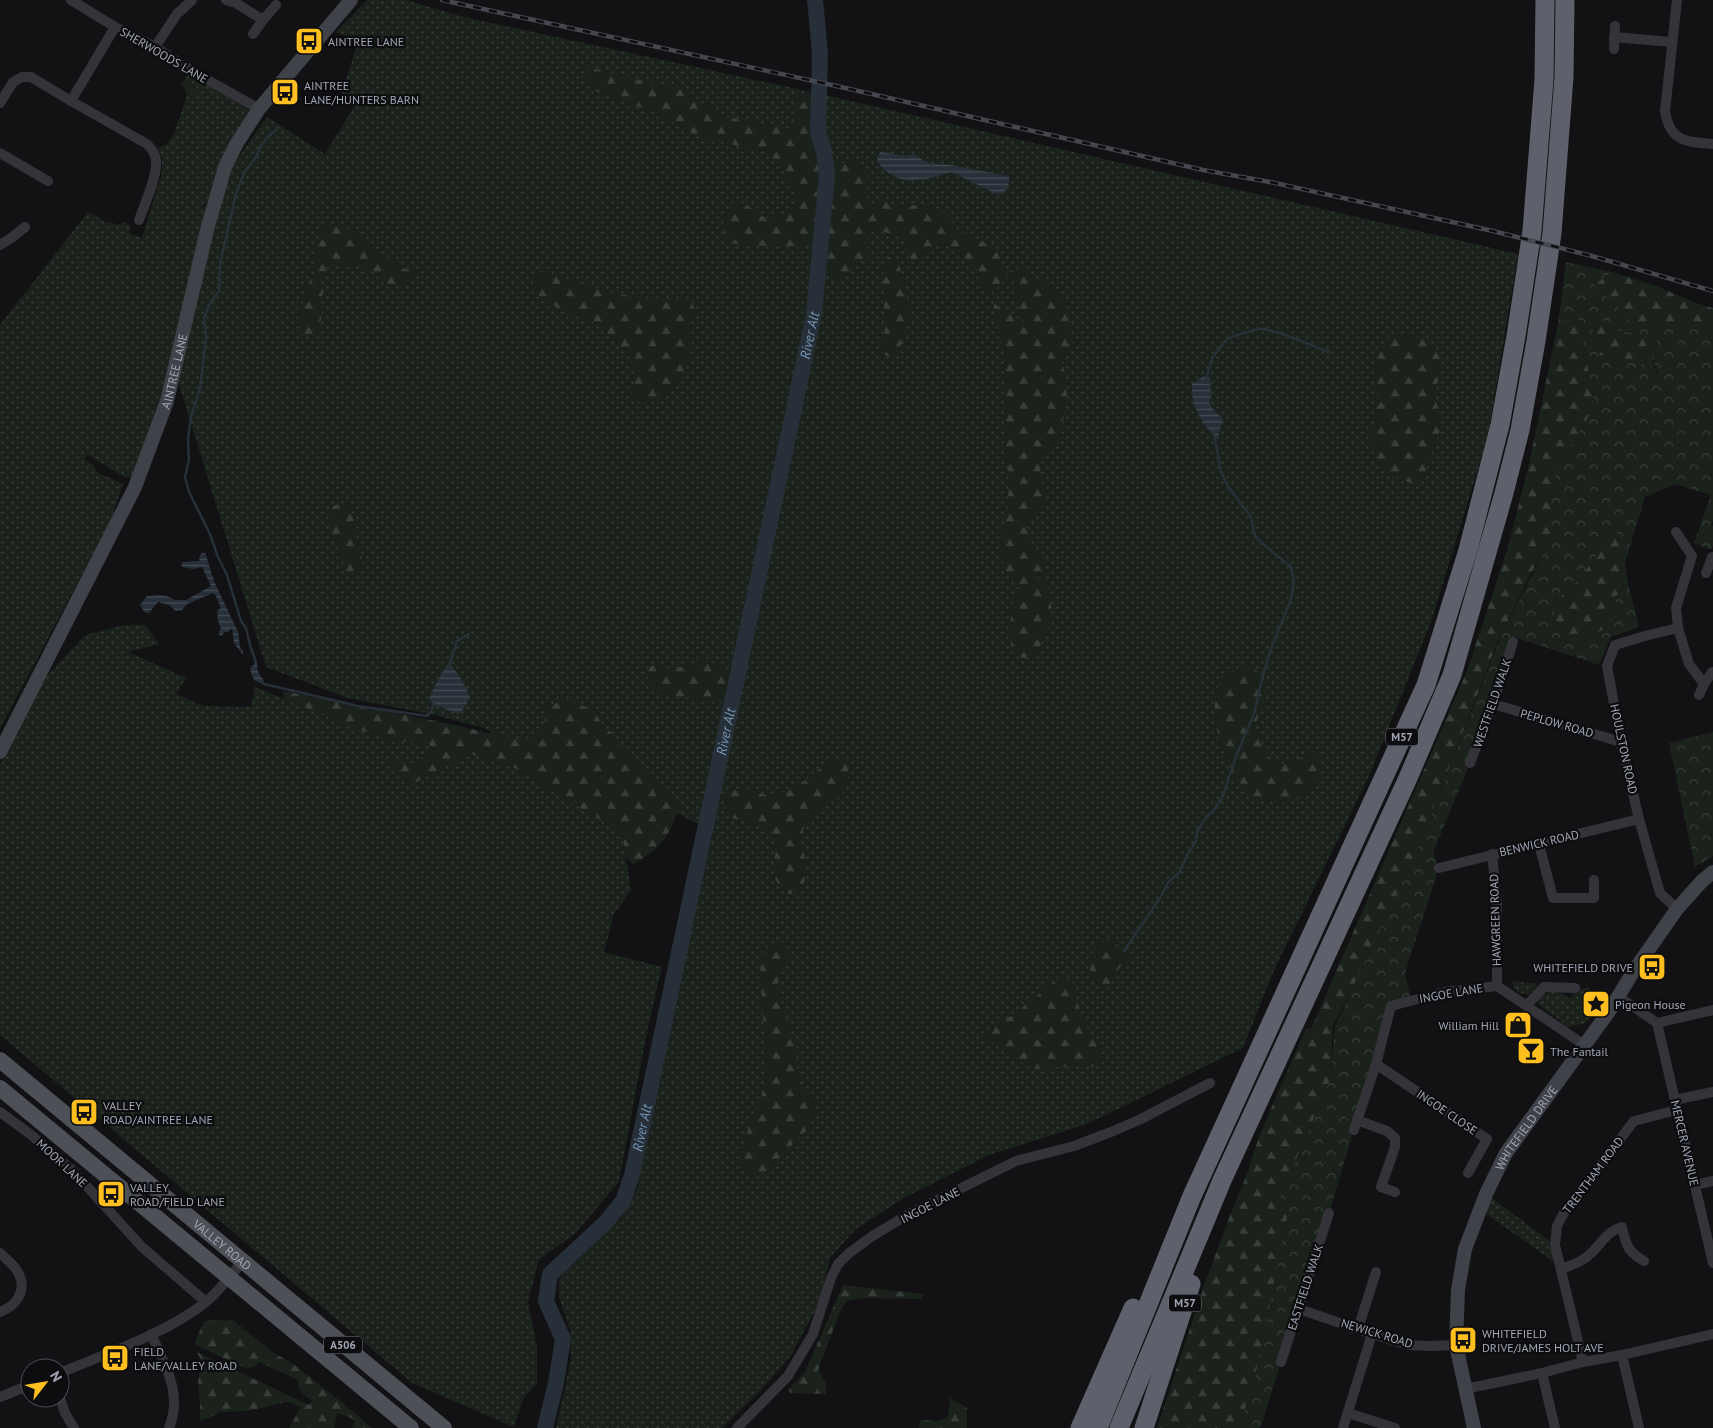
<svg xmlns="http://www.w3.org/2000/svg" width="1713" height="1428" font-family="'PT Sans',sans-serif">
  <style>
    .grass { fill: url(#grass-dots) }
    .forest { fill: url(#forest-firs) }
    .park { fill: url(#park-crowns); fill-rule: evenodd }
    .water { fill: url(#water-rules) }
    .lines { fill: none; stroke-linecap: round; stroke-linejoin: round }
    .stream { stroke: #273038; stroke-width: 2.5 }
    .river { stroke: #273038; stroke-width: 16 }
    .street { stroke: #333339; stroke-width: 10 }
    .secondary { stroke: #404249; stroke-width: 14 }
    .primary { stroke: #4e5058; stroke-width: 16 }
    .highway { stroke: #5e616b; stroke-width: 19 }
    .rail-casing { stroke: #45474e; stroke-width: 4.5 }
    .rail { stroke: #0d0d0f; stroke-width: 2.5; stroke-dasharray: 8; stroke-linecap: butt }
    .labels { text-anchor: middle; dominant-baseline: central; stroke-width: 4.5; stroke-linejoin: round; paint-order: stroke }
    .shield { fill: #0d0d0f; stroke: #757984; stroke-width: 1 }
    .shield-label { font-size: 11px; font-weight: bold; fill: #a2a7b6 }
    .poi-label { font-size: 12px; fill: #a2a7b6; stroke: #0d0d0f; text-anchor: start }
    .street-label { font-size: 12px; fill: #a2a7b6; stroke: #0d0d0f }
    .water-label { font-size: 14px; font-style: italic; fill: #7594b4; stroke: #0d0d0f }
  </style>
  <defs>
    <pattern id="grass-dots" width="8" height="8" patternUnits="userSpaceOnUse" patternTransform="scale(1.25)"><rect width="8" height="8" fill="#1a221b"/><path d="M2 2h.1M6 6h.1" fill="none" stroke="#383f3a" stroke-width="1.8" stroke-linecap="round"/></pattern>
    <pattern id="forest-firs" width="22" height="20" patternUnits="userSpaceOnUse" patternTransform="scale(1.25)"><rect width="22" height="20" fill="#1a221b"/><path d="M5 1l3.5 6h-7zM16 11l3.5 6h-7z" fill="#383f3a"/></pattern>
    <pattern id="park-crowns" width="20" height="18" patternUnits="userSpaceOnUse" patternTransform="scale(1.25)"><rect width="20" height="18" fill="#1a221b"/><path d="M2 6a3 3 0 1 1 6 0M12 15a3 3 0 1 1 6 0" fill="none" stroke="#383f3a"/></pattern>
    <pattern id="water-rules" width="6" height="5" patternUnits="userSpaceOnUse" patternTransform="scale(1.25)"><rect width="6" height="5" fill="#273038"/><path d="M0 2.5h6" fill="none" stroke="#434b53"/></pattern>
  </defs>
  <rect width="100%" height="100%" fill="#121214"/>
  <!-- grass -->
  <g class="grass">
    <polygon points="367,0 405,0 468,18 816,93 1518,254 1488,436 1431,622 1370,774 1274,970 1243,1048 1087,1124 989,1155 904,1198 856,1229 830,1258 818,1305 790,1357 758,1393 722,1428 556,1428 571,1359 570,1331 559,1297 559,1273 619,1220 638,1187 647,1136 713,832 675,812 534,755 484,728 435,715 348,698 266,667 178,381 206,258 233,165 267,117 325,154 354,107 340,99 358,42 336,32"/>
    <polygon points="188,74 251,111 216,176 206,206 204,205 203,207 206,207 163,397 132,479 127,476 126,478 88,455 84,459 93,465 98,473 123,484 109,524 0,728 0,325 88,212 108,223 109,222 117,225 125,222 130,226 130,234 142,238 162,173 162,159 158,148 167,144 174,134 187,95 184,87 193,93 198,89 186,79"/>
    <polygon points="124,625 145,625 159,644 128,652 186,678 176,694 203,706 251,707 255,687 357,729 388,739 431,745 417,763 411,784 470,754 513,767 622,833 631,890 614,914 604,952 662,967 647,1031 619,1182 574,1235 539,1259 528,1302 537,1348 537,1384 523,1399 514,1427 412,1383 0,1035 0,764 43,680 85,635"/>
    <polygon points="1513,981 1537,984 1537,986 1529,995 1518,992 1513,988"/>
    <path d="M1589,988C1593,996 1594,1018 1585,1023C1580,1025 1573,1025 1568,1027L1538,1004L1537,999C1547,991 1559,989 1568,998L1572,997L1573,994L1579,992V989Z"/>
    <polygon points="1486,1194 1555,1245 1560,1266 1481,1210"/>
  </g>
  <!-- forest -->
  <g class="forest">
    <path d="M587,67L635,79L681,88L721,116L790,129L792,126L795,98L806,92L816,93C814,106 814,119 815,132C817,155 825,167 820,191L815,189L814,190L820,193L813,245C797,250 783,246 766,246C757,245 748,248 739,245C714,238 723,216 734,201C748,200 755,216 768,218C777,220 794,210 796,201C797,194 791,184 788,179C781,167 775,156 762,151L698,137L655,112L597,92L589,84L587,77Z"/>
    <polygon points="186,78 186,79 198,89 193,93 181,85"/>
    <path d="M850,161C880,169 861,185 869,204L885,202L905,206L927,205L937,208L947,215L959,231L974,239L991,244L999,255L1005,271L1024,270L1057,291L1066,308L1073,342C1072,350 1067,355 1061,359L1066,377L1067,403L1058,441L1039,459L1045,503L1027,527L1032,549L1041,550L1046,574L1032,580L1040,579C1050,584 1052,600 1051,611C1050,623 1041,659 1024,658C1021,658 1017,656 1014,653C1010,648 1011,640 1011,634C1011,617 1009,594 1025,584L1016,587L1003,565L1000,541L1008,506L1009,473L1005,453L1007,388L1003,348L993,303L1028,325L1019,311L1014,283L1008,277L993,292H988L969,265L954,249L944,243C933,244 924,259 912,262L902,237L873,229L870,230L867,241L868,259L854,262L846,279C837,283 829,274 822,269L823,230L828,195L834,197L835,196L830,194L832,166Z"/>
    <path d="M325,225C331,226 338,226 344,228C366,236 382,255 400,267C405,270 410,269 415,272C413,283 395,289 386,284C380,281 377,274 371,271C361,265 336,260 326,268L327,274L321,281L324,289L320,302L322,312L320,329C315,335 305,336 299,332C298,321 304,294 309,283C311,278 316,271 317,265C317,264 316,258 316,258C316,249 319,231 325,225Z"/>
    <polygon points="892,255 897,260 899,264 907,299 909,316 899,352 896,355 889,357 883,354 881,348 885,331 883,268 887,258"/>
    <path d="M545,271C573,281 600,291 630,296C650,299 671,299 692,302C697,311 691,317 690,327C689,337 690,348 689,358C685,375 658,408 638,403C625,401 637,380 636,372C635,361 622,349 615,341C610,336 605,329 599,325C585,317 522,300 532,277C534,271 539,271 545,271Z"/>
    <polygon points="1612,272 1656,286 1699,304 1713,308 1713,323 1683,322 1655,324 1632,322 1593,285"/>
    <polygon points="1577,309 1595,406 1557,469 1551,496 1551,538 1527,581 1498,641 1418,848 1375,944 1333,1026 1330,1080 1278,1202 1290,1208 1251,1398 1234,1428 1157,1428 1204,1286 1229,1218 1247,1174 1259,1137 1275,1099 1306,1029 1311,1029 1467,671 1508,547 1529,464 1558,324"/>
    <path d="M1596,316L1616,330L1641,335L1657,341L1653,362L1657,375C1636,363 1625,355 1599,356C1591,339 1592,334 1596,316Z"/>
    <polygon points="1393,335 1427,338 1442,361 1435,394 1441,428 1420,487 1385,472 1370,439 1378,410 1376,376 1378,348"/>
    <polygon points="345,502 353,514 358,546 363,563 361,570 355,574 348,572 344,566 329,518 331,507"/>
    <polygon points="1615,527 1624,547 1627,580 1617,595 1612,621 1598,633 1581,643 1565,641 1553,624 1556,600 1578,581"/>
    <path d="M704,660L725,667L734,677L729,703C717,704 708,701 697,699C674,694 659,701 647,675L649,667L653,665L660,666L674,669Z"/>
    <path d="M1242,667C1250,667 1257,669 1262,676C1274,692 1257,709 1256,727C1256,735 1260,742 1264,748C1267,753 1270,761 1276,763C1287,766 1303,757 1313,752L1318,756C1322,774 1319,783 1303,794C1290,803 1274,807 1259,800C1230,787 1204,714 1219,685C1224,675 1232,670 1242,667Z"/>
    <path d="M283,691L441,722L528,742L544,728L546,706L568,700L589,708L659,787L679,805C670,838 661,847 633,865L626,857L622,833L513,767L470,754L411,785L390,766V762L417,763L431,745L388,739L356,729L284,699Z"/>
    <path d="M846,756C859,807 816,798 803,830C798,841 804,850 805,860C807,870 805,887 798,893L788,894C761,872 782,859 774,833L766,828L729,817L724,808L725,797C740,781 751,794 768,795C773,795 778,793 783,792C807,786 821,760 846,756Z"/>
    <polygon points="1109,939 1131,955 1116,972 1106,989 1090,980 1091,956 1098,944"/>
    <path d="M775,941H780L785,944L788,951L789,956L787,962L780,971L778,976V990L794,1045L799,1079L805,1091L816,1106V1115L808,1129L765,1172L750,1174L742,1167C739,1135 762,1109 766,1078C769,1058 765,1037 763,1017C761,996 760,975 760,955Z"/>
    <path d="M1056,980L1072,981C1076,997 1080,1013 1087,1027C1094,1039 1102,1042 1102,1058L1092,1067L1071,1066L1035,1069L1015,1059L981,1034L1016,1013Z"/>
    <polygon points="843,1285 923,1294 922,1299 865,1298 847,1301 840,1312 818,1370 826,1383 826,1394 791,1393 788,1390 805,1372"/>
    <path d="M233,1320L272,1352L292,1363L344,1404L372,1428H352L355,1421L349,1417L337,1413L334,1428H289L301,1407L293,1403L286,1402L247,1411L222,1412L200,1421V1402L198,1382L202,1362L197,1352L309,1405L312,1400C303,1395 297,1391 298,1380L259,1362L254,1367L245,1368L196,1345L195,1342L204,1321Z"/>
    <polygon points="950,1398 967,1408 967,1428 919,1428 920,1420 940,1421 948,1416"/>
  </g>
  <!-- park -->
  <g class="park">
    <path d="M1566,262L1612,272L1594,285L1632,322L1655,324L1683,322L1713,323V520L1711,525L1713,526V545L1711,550L1694,543L1711,495L1675,484L1645,497L1626,560L1615,528L1578,581L1556,600L1553,623L1565,641L1582,643L1598,633L1612,621L1617,595L1627,580L1639,627L1611,637L1599,665L1514,637L1470,763L1433,853L1439,868L1405,973L1411,1000L1391,1006L1329,1213L1260,1428H1234L1251,1398L1289,1208L1278,1202L1330,1080L1335,1026L1418,848L1503,631L1551,538V496L1557,469L1595,406L1577,310L1558,324ZM1596,317L1616,330L1640,335L1657,341L1654,362L1658,374L1625,358L1599,355C1591,339 1592,334 1596,317Z"/>
    <polygon points="1713,732 1713,856 1695,867 1669,743"/>
  </g>
  <!-- water -->
  <g class="water">
    <path d="M880,152C891,153 903,158 914,154C932,168 936,162 955,166C973,169 991,173 1009,176C1010,184 1008,189 1002,194L994,193L952,172C923,180 898,190 877,161Z"/>
    <path d="M1204,376L1210,379L1211,397L1209,402L1212,408L1223,419L1218,436L1213,435C1200,420 1191,405 1192,384Z"/>
    <path d="M202,553H205L206,555L214,581L238,632L240,647L243,651V655L234,643L232,628L228,632H224L222,636L219,635V631L221,629L217,618L218,615L217,611L221,608L216,596L213,593L187,604L182,610L176,611L169,605L158,602L149,613C144,613 143,610 140,605L147,596L160,595L167,596L175,600H186L211,586L202,567L193,569L183,567L181,565L183,562L199,561L200,555Z"/>
    <polygon points="257,663 258,672 264,681 260,683 254,680 250,670 251,667"/>
    <path d="M449,664C456,669 468,690 470,698L461,712L458,714L435,705L429,699C433,690 442,670 449,664Z"/>
  </g>
  <g class="lines">
    <!-- stream -->
    <g class="stream">
      <polyline points="1206,379 1212,358 1226,340 1234,336 1257,329 1265,329 1280,333 1329,352"/>
      <polyline points="255,664 256,662 250,645 246,628 241,621 227,575 218,557 210,534 189,492 185,477 189,460 188,439 191,417 200,388 206,338 204,318 209,305 219,291 220,264 236,193 244,173 256,157 260,147 268,137 277,129"/>
      <polyline points="449,666 457,641 469,634"/>
      <polyline points="261,682 264,684 358,706 427,716 431,712 434,704"/>
      <polyline points="1124,951 1160,898 1169,881 1179,873 1187,855 1196,841 1197,832 1207,816 1214,810 1222,798 1237,754 1254,714 1264,671 1271,649 1291,599 1294,581 1291,567 1263,544 1255,536 1251,517 1229,488 1221,472 1214,433"/>
    </g>
    <!-- river -->
    <path class="river" id="s1" d="M545,1428L556,1383L563,1339L546,1301L550,1274L606,1222L623,1201L632,1175L814,314L827,175L824,152L818,131L820,53L815,0"/>
    <!-- street -->
    <g class="street">
      <polyline points="71,0 115,27 155,47 190,70 259,109"/>
      <polyline points="226,0 236,3 263,20 253,34"/>
      <path d="M1677,0L1665,111C1670,142 1686,142 1713,144"/>
      <polyline points="263,20 276,5"/>
      <polyline points="1614,37 1672,42"/>
      <polyline points="155,47 177,14 192,0"/>
      <polyline points="1614,49 1615,26"/>
      <path d="M71,101L147,144C152,149 156,154 156,161C158,175 144,206 139,220"/>
      <polyline points="0,103 13,82 22,77 31,77 71,101 115,27"/>
      <polyline points="0,153 48,181"/>
      <polyline points="0,245 10,239 25,227"/>
      <polyline points="1676,532 1692,556 1676,608 1678,628 1689,664 1704,684 1712,672"/>
      <polyline points="1706,573 1712,557"/>
      <polyline points="1699,695 1704,684"/>
      <polyline points="1493,704 1621,742"/>
      <polyline points="1470,763 1493,704 1513,642"/>
      <polyline points="1539,844 1553,898 1594,898 1594,880"/>
      <polyline points="1492,854 1497,903 1497,986"/>
      <polyline points="1439,868 1639,819"/>
      <polyline points="1677,909 1660,893 1639,819 1621,742 1607,666 1615,645 1645,636 1678,628"/>
      <polyline points="1618,996 1657,1023 1713,1010"/>
      <polyline points="1527,1005 1544,987 1575,988"/>
      <polyline points="1657,1023 1713,1263"/>
      <polyline points="1376,1064 1487,1139 1468,1173"/>
      <polyline points="1675,1100 1713,1092"/>
      <polyline points="0,1112 30,1134 73,1171 142,1247 206,1302"/>
      <polyline points="1357,1120 1387,1131 1395,1138 1395,1147 1381,1187 1395,1192"/>
      <polyline points="1354,1130 1376,1064 1391,1006 1445,992 1497,986 1583,1044"/>
      <polyline points="1695,1185 1713,1181"/>
      <path d="M0,1253C6,1259 16,1266 19,1274C27,1291 16,1306 0,1312"/>
      <path d="M1561,1269C1571,1265 1581,1263 1589,1255C1601,1245 1606,1231 1622,1227C1626,1245 1628,1252 1644,1261"/>
      <polyline points="1299,1309 1372,1334 1409,1345 1430,1346 1456,1345"/>
      <polyline points="1358,1329 1376,1272"/>
      <path d="M151,1334C165,1366 183,1393 169,1428"/>
      <polyline points="1622,1355 1639,1428"/>
      <polyline points="1281,1362 1329,1213"/>
      <polyline points="1583,1362 1555,1245 1557,1226 1565,1211 1634,1121 1677,1110"/>
      <path d="M60,1373C107,1353 166,1334 206,1302C220,1290 231,1275 242,1262"/>
      <polyline points="1542,1373 1555,1428"/>
      <polyline points="1465,1389 1542,1373 1583,1362 1622,1355 1713,1334"/>
      <polyline points="0,1397 30,1385"/>
      <polyline points="60,1398 65,1413 74,1428"/>
      <polyline points="1348,1413 1395,1428"/>
      <polyline points="737,1428 788,1376 813,1334 831,1278 838,1264 848,1254 871,1237 909,1214 1016,1161 1074,1146 1111,1132 1141,1119 1210,1083"/>
      <polyline points="1343,1428 1372,1334"/>
    </g>
    <!-- secondary -->
    <g class="secondary">
      <path id="s2" d="M0,752L135,487L167,401L207,230L225,167L237,143L259,109L351,0"/>
      <path id="s3" d="M1474,1428L1456,1345L1458,1290L1465,1249L1486,1194L1506,1153L1610,1010L1633,972L1677,909L1702,881L1713,872"/>
    </g>
    <!-- primary -->
    <g class="primary">
      <path id="s4" d="M0,1060L444,1428"/>
      <polyline points="0,1088 411,1428"/>
    </g>
    <!-- highway -->
    <g class="highway">
      <polyline points="1080,1428 1133,1308"/>
      <polyline points="1098,1428 1192,1196 1426,685 1468,550 1500,425 1516,336 1532,231 1544,80 1545,0"/>
      <polyline points="1119,1428 1223,1178 1408,778 1452,675 1504,493 1520,430 1536,341 1552,233 1564,77 1565,0"/>
      <polyline points="1144,1428 1191,1284"/>
    </g>
    <defs>
      <polyline id="rail" points="442,0 841,87 1203,170 1270,182 1493,231 1592,256 1713,291"/>
    </defs>
    <!-- rail casing -->
    <use href="#rail" class="rail-casing"/>
    <!-- rail -->
    <use href="#rail" class="rail"/>
  </g>
  <!-- icons -->
  <defs>
    <symbol id="bus-square" viewBox="-11 -11 22 22"><rect x="-9" y="-9" width="18" height="18" rx="4" fill="#ffbf1f" stroke="#0d0d0f"/><path d="M-5-6H5V4H4V6H2V4H-2V6H-4V4H-5ZM-3.5-4V0h7V-4ZM-3.5 1.2v1.5H-2V1.2ZM2 1.2v1.5H3.5V1.2Z" fill="#111"/></symbol>
    <symbol id="sight-square" viewBox="-11 -11 22 22"><rect x="-9" y="-9" width="18" height="18" rx="4" fill="#ffbf1f" stroke="#0d0d0f"/><path d="M0-6L1.8-2.2L6-1.7L2.9 1.2L3.7 5.4L0 3.3L-3.7 5.4L-2.9 1.2L-6-1.7L-1.8-2.2Z" fill="#111"/></symbol>
    <symbol id="shop-square" viewBox="-11 -11 22 22"><rect x="-9" y="-9" width="18" height="18" rx="4" fill="#ffbf1f" stroke="#0d0d0f"/><path d="M-5-2.5h2.3a2.7 3.5 0 0 1 5.4 0H5L5.5 6h-11ZM-1.5-2.5h3a1.5 2.3 0 0 0-3 0Z" fill="#111"/></symbol>
    <symbol id="bar-square" viewBox="-11 -11 22 22"><rect x="-9" y="-9" width="18" height="18" rx="4" fill="#ffbf1f" stroke="#0d0d0f"/><path d="M-6-5H6L.8 .8V4.5H3.5V6h-7V4.5H-.8V.8Z" fill="#111"/></symbol>
  </defs>
  <g fill-rule="evenodd">
    <use href="#bus-square" x="293" y="25" width="32" height="32"/>
    <use href="#bus-square" x="269" y="76" width="32" height="32"/>
    <use href="#bus-square" x="1636" y="951" width="32" height="32"/>
    <use href="#sight-square" x="1580" y="988" width="32" height="32"/>
    <use href="#shop-square" x="1502" y="1009" width="32" height="32"/>
    <use href="#bar-square" x="1515" y="1035" width="32" height="32"/>
    <use href="#bus-square" x="68" y="1096" width="32" height="32"/>
    <use href="#bus-square" x="95" y="1178" width="32" height="32"/>
    <use href="#bus-square" x="1447" y="1324" width="32" height="32"/>
    <use href="#bus-square" x="99" y="1342" width="32" height="32"/>
  </g>
  <g class="labels">
    <!-- shield labels -->
    <g class="shield">
      <rect x="1386" y="728.5" width="32" height="17" rx="4"/>
      <rect x="1169" y="1294.5" width="32" height="17" rx="4"/>
      <rect x="324" y="1336.5" width="38" height="17" rx="4"/>
    </g>
    <g class="shield-label">
      <text x="1402" y="737">M57</text>
      <text x="1185" y="1303">M57</text>
      <text x="343" y="1345">A506</text>
    </g>
    <!-- poi labels -->
    <g class="poi-label">
      <text x="328" y="41">AINTREE LANE</text>
      <text x="304" y="85">AINTREE<tspan x="304" dy="14">LANE/HUNTERS BARN</tspan></text>
      <text x="1633" y="967" text-anchor="end">WHITEFIELD DRIVE</text>
      <text x="1615" y="1004">Pigeon House</text>
      <text x="1499" y="1025" text-anchor="end">William Hill</text>
      <text x="1550" y="1051">The Fantail</text>
      <text x="103" y="1105">VALLEY<tspan x="103" dy="14">ROAD/AINTREE LANE</tspan></text>
      <text x="130" y="1187">VALLEY<tspan x="130" dy="14">ROAD/FIELD LANE</tspan></text>
      <text x="1482" y="1333">WHITEFIELD<tspan x="1482" dy="14">DRIVE/JAMES HOLT AVE</tspan></text>
      <text x="134" y="1351">FIELD<tspan x="134" dy="14">LANE/VALLEY ROAD</tspan></text>
    </g>
    <!-- street labels -->
    <g class="street-label">
      <text transform="translate(164 55) rotate(30)">SHERWOODS LANE</text>
      <text stroke="none"><textPath href="#s2" startOffset="420">AINTREE LANE</textPath></text>
      <text transform="translate(1492 703) rotate(-71)">WESTFIELD WALK</text>
      <text transform="translate(1557 723) rotate(16)">PEPLOW ROAD</text>
      <text transform="translate(1624 749) rotate(78)">HOULSTON ROAD</text>
      <text transform="translate(1539 843) rotate(-13)">BENWICK ROAD</text>
      <text transform="translate(1495 920) rotate(-92)">HAWGREEN ROAD</text>
      <text transform="translate(1451 993) rotate(-10)">INGOE LANE</text>
      <text transform="translate(1447 1112) rotate(34)">INGOE CLOSE</text>
      <text stroke="none"><textPath href="#s3" startOffset="318">WHITEFIELD DRIVE</textPath></text>
      <text transform="translate(1685 1143) rotate(77)">MERCER AVENUE</text>
      <text transform="translate(62 1163) rotate(43)">MOOR LANE</text>
      <text transform="translate(1593 1175) rotate(-53)">TRENTHAM ROAD</text>
      <text transform="translate(930 1205) rotate(-27)">INGOE LANE</text>
      <text stroke="none"><textPath href="#s4" startOffset="289">VALLEY ROAD</textPath></text>
      <text transform="translate(1305 1287) rotate(-72)">EASTFIELD WALK</text>
      <text transform="translate(1377 1333) rotate(17)">NEWICK ROAD</text>
    </g>
    <!-- water labels -->
    <g class="water-label">
      <text stroke="none"><textPath href="#s1" startOffset="1149">River Alt</textPath></text>
      <text stroke="none"><textPath href="#s1" startOffset="744">River Alt</textPath></text>
      <text stroke="none"><textPath href="#s1" startOffset="339">River Alt</textPath></text>
    </g>
  </g>
  <!-- north arrow -->
  <g transform="translate(45 1383) rotate(59)"><circle r="24" fill="#0d0d0f" stroke="#494b52"/>
  <path d="M0-4L9 19L0 12L-9 19Z" fill="#ffbf1f"/>
  <text y="-8" font-size="14" font-weight="bold" text-anchor="middle" fill="#a2a7b6">N</text>
  </g>
</svg>
